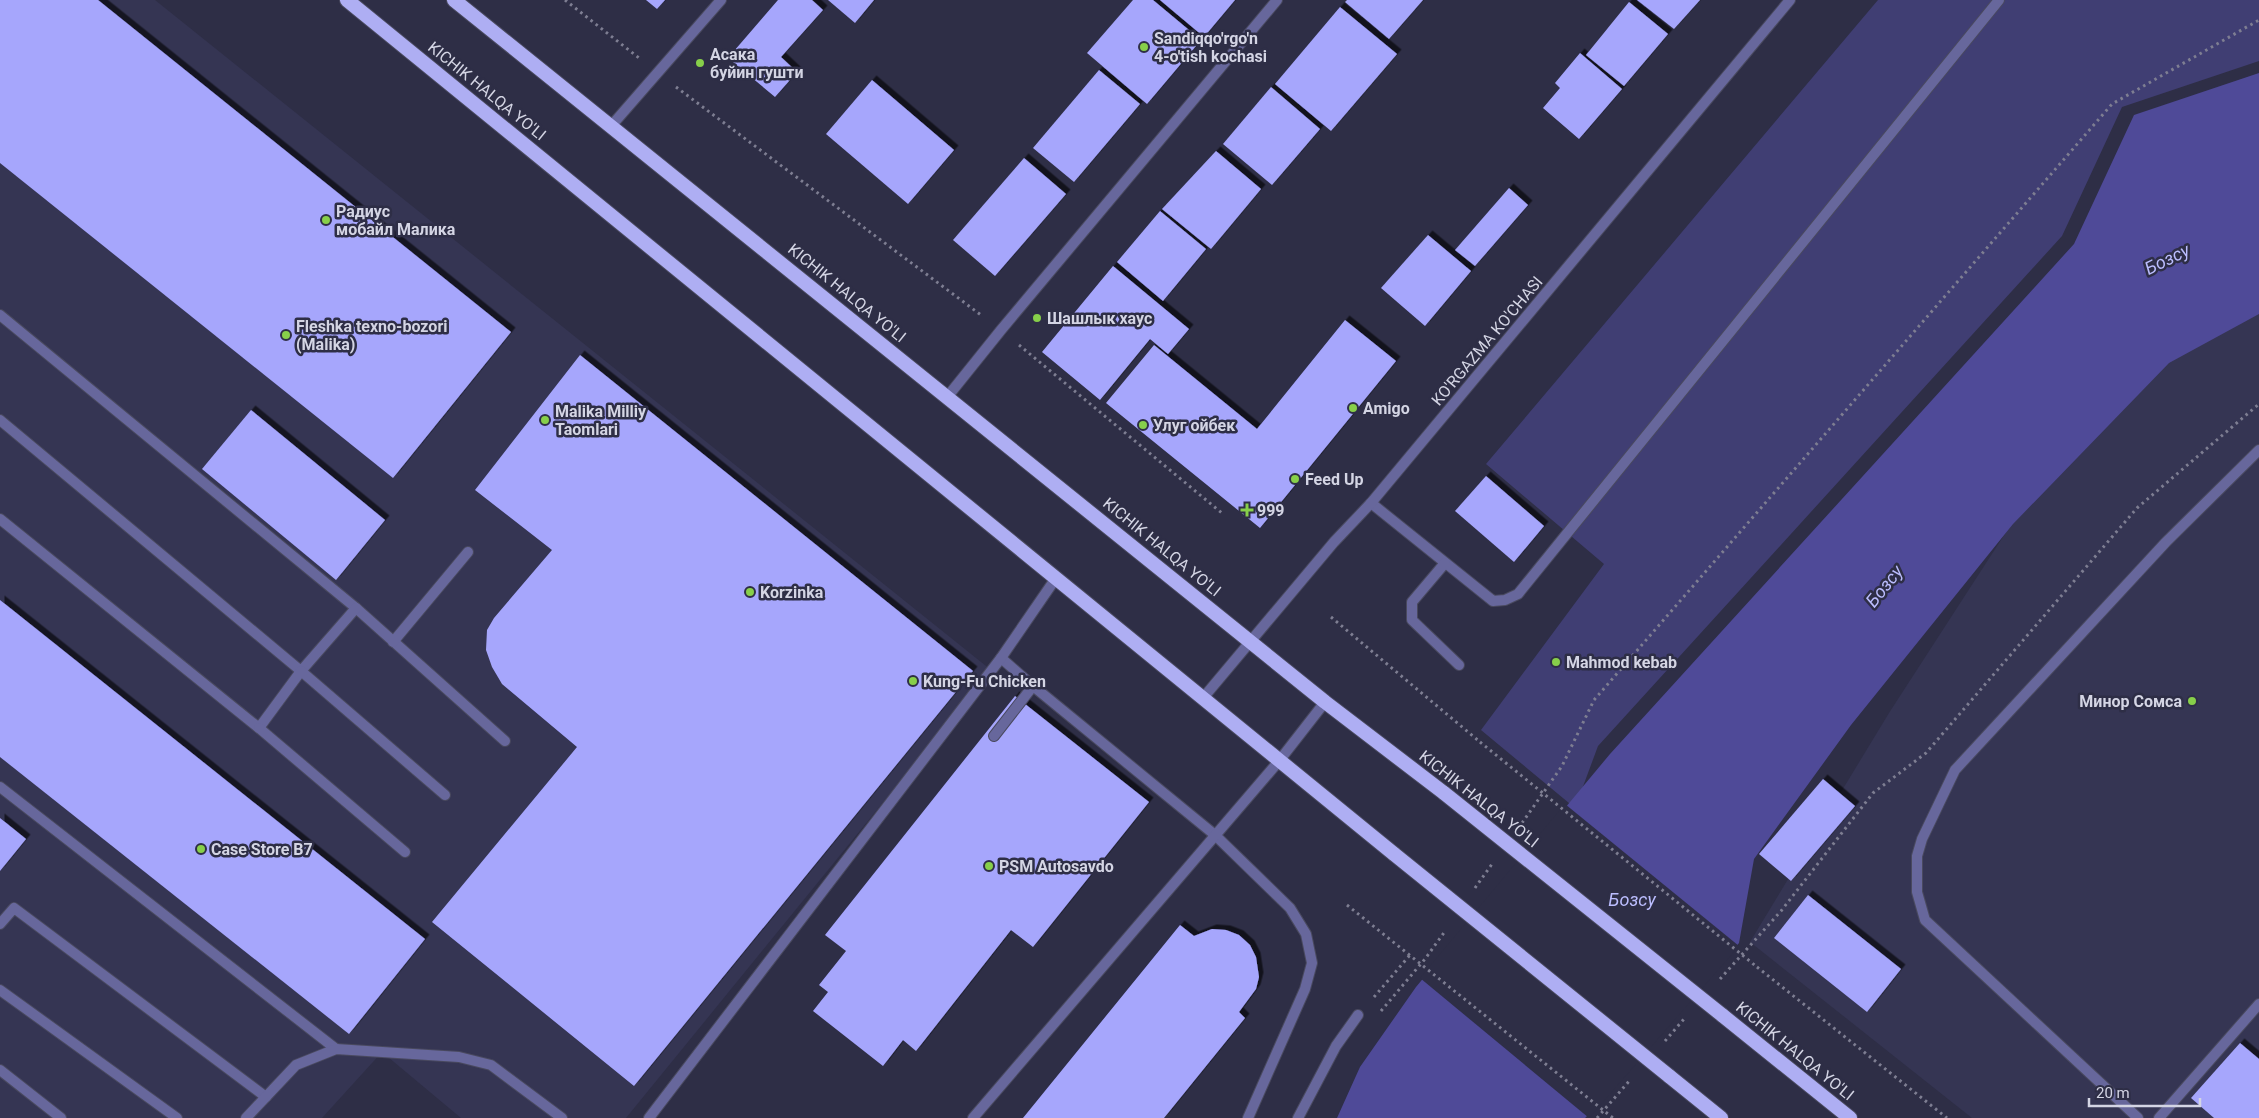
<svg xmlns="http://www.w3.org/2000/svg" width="2259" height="1118" font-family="Roboto,sans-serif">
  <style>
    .built { fill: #353553 }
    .green { fill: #403e73 }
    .water { fill: #4f4a98 }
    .pier { fill: #2e2e46 }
    .building { fill: #a6a6fc; filter: url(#shadow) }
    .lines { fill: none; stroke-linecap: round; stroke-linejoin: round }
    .service-casing { stroke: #49495f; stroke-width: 12 }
    .pedestrian-casing { stroke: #49495f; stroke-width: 12 }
    .minor-casing { stroke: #49495f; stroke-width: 12 }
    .tertiary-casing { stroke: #49495f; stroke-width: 12 }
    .trunk-casing { stroke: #49495f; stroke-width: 16 }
    .path { stroke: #7e7e92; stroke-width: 3; stroke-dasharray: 2.5 4; stroke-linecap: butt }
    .service { stroke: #67679c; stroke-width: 10 }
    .pedestrian { stroke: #67679c; stroke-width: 10 }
    .minor { stroke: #67679c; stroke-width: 10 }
    .tertiary { stroke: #67679c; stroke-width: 10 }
    .trunk { stroke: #aeaef3; stroke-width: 14 }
    .trunk-bridge-casing { stroke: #49495f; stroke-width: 16; stroke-linecap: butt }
    .path-bridge { stroke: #7e7e92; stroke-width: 3; stroke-dasharray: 2.5 4; stroke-linecap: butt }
    .trunk-bridge { stroke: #aeaef3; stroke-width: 14 }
    .poi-dot { fill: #87cf4a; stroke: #2e2e46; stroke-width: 2 }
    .labels { text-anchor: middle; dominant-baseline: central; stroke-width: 5; stroke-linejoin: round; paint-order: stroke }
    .poi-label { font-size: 16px; font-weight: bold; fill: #d4d5e4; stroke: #2e2e46; text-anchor: start }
    .street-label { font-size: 16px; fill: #d4d5e4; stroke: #2e2e46 }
    .water-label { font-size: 18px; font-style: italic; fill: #bbbdfe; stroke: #2e2e46 }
  </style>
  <defs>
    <filter id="shadow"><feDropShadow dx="4.5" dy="-4.5" stdDeviation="0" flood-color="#0009"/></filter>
  </defs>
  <rect width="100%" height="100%" fill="#2e2e46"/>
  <!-- built -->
  <g class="built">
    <polygon points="0,0 155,0 991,670 626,1118 461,1118 382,1052 322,1118 0,1118"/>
    <polygon points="2259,312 2259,1118 1972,1118 1750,942 1889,713 2012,523 2169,362"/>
  </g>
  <!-- green -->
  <polygon class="green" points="1878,0 2259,0 2259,61 2122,107 2062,236 1598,746 1575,808 1481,730 1604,564 1486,464"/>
  <!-- water -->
  <polygon class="water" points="2259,73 2259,314 2169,363 2013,524 1851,725 1754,859 1739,943 1598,1105 1585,1118 1337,1118 1360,1067 1416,987 1610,754 2074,244 2134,115"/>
  <!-- pier -->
  <polygon class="pier" points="1565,804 1739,946 1589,1118 1420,978"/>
  <!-- building -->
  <g class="building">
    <polygon points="0,0 98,0 511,332 393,478 0,163"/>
    <polygon points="646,0 665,0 657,9"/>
    <polygon points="778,0 812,0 823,10 781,57 797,72 775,97 728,58"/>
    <polygon points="828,0 874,0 855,23"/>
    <polygon points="1133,0 1153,0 1201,40 1147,104 1087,53"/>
    <polygon points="1160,0 1235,0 1204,37"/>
    <polygon points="1347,0 1423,0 1389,39 1345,2"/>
    <polygon points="1637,0 1700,0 1674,29"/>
    <polygon points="1629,2 1668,34 1624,86 1586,55"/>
    <polygon points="1340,7 1397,54 1331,131 1275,84"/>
    <polygon points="1580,53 1622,89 1579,139 1543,108 1560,88 1555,83"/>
    <polygon points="1099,70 1140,104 1074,182 1033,148"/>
    <polygon points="872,80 954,150 908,204 826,134"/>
    <polygon points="1271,87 1320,129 1272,185 1223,144"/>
    <polygon points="1216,151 1261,189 1211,249 1162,209"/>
    <polygon points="1024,158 1066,194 995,276 953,240"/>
    <polygon points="1509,188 1528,205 1475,266 1455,250"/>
    <polygon points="1160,211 1206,249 1163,301 1117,262"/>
    <polygon points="1428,235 1471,271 1425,326 1381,288"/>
    <polygon points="1113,266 1189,329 1168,354 1150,339 1100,400 1042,352"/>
    <polygon points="1345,320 1396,361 1260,528 1106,403 1154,345 1257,429"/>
    <polygon points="580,355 973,671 634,1086 432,922 577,747 502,684 492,667 486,650 487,630 494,618 552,550 475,490"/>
    <polygon points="251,410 385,520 336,580 202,469"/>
    <polygon points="1486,476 1544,526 1514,562 1455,511"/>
    <polygon points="0,600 425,939 349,1034 0,757"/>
    <polygon points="1015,696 1149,802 1033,947 1011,930 916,1051 903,1040 883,1066 813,1011 828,992 819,985 846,951 825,935"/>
    <polygon points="1823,779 1855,806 1791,881 1759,854"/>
    <polygon points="0,818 26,839 0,871"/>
    <polygon points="1808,895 1901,969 1867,1012 1774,938"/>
    <polygon points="1180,925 1194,936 1212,929 1226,930 1239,935 1250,945 1256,957 1259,977 1256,989 1239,1012 1245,1018 1164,1118 1023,1118"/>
    <polygon points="2240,1043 2259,1059 2259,1118 2214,1118 2191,1098"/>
  </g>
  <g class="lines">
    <defs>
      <g id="service">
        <polyline points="0,315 356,608 505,741"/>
        <polyline points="0,420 301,671 356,608"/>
        <polyline points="1371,503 1493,601 1505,600 1518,594 1999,0"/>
        <polyline points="0,519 259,728 301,671 445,795"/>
        <polyline points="1445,563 1412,602 1412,620 1459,665"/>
        <polyline points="393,642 468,552"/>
        <polyline points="1001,658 1033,686 1215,835 1290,908 1306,934 1312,963 1305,989 1248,1118"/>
        <polyline points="259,728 405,852"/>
        <polyline points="994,736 1033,686"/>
        <polyline points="0,787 336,1049"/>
        <polyline points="0,924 14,908 266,1097"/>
        <polyline points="0,990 177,1118"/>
        <polyline points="0,1070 61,1118"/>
        <polyline points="246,1118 296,1065 336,1049 459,1057 491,1065 562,1118"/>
        <polyline points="649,1118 1001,658 1056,578"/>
        <polyline points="973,1118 1279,761 1325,702"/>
        <polyline points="2138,1118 1925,920 1917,892 1917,856 1922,839 1955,770 2166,542 2259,450"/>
        <polyline points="2159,1118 2259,1004"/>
      </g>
      <polyline id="pedestrian" points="1298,1118 1336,1046 1358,1015"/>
      <g id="minor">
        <polyline points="612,125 721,0"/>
        <polyline points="948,396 1001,330 1277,0"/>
      </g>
      <polyline id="tertiary" points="1203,698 1334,542 1371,503 1790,0"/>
      <g id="trunk">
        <polyline points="347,0 1394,854"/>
        <polyline points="454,0 1325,702 1444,793"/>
        <polyline points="1722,1015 1850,1118"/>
        <polyline points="1669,1076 1721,1118"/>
      </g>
    </defs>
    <!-- service casing -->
    <use href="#service" class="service-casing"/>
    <!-- pedestrian casing -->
    <use href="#pedestrian" class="pedestrian-casing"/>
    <!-- minor casing -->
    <use href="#minor" class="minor-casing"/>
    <!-- tertiary casing -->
    <use href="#tertiary" class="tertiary-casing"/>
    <!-- trunk casing -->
    <use href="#trunk" class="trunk-casing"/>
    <!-- path -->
    <g class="path">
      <polyline points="565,0 639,58"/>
      <polyline points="676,87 981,315"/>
      <polyline points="1019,345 1223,514"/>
      <polyline points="1331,617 1480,742"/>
      <polyline points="1522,823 1562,766 1594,700 2112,104 2259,20"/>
      <polyline points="1475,888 1492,864"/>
      <polyline points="1757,967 1947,1118"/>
      <polyline points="1720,979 1781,911 1873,793 1926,753 2137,508 2259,404"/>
      <polyline points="1374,997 1410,955"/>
      <polyline points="1381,1011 1425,959 1446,930"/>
      <polyline points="1665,1041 1684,1019"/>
      <polyline points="1597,1118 1631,1079"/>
    </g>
    <!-- service -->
    <use href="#service" class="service"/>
    <!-- pedestrian -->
    <use href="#pedestrian" class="pedestrian"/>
    <!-- minor -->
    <use href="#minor" class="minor"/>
    <!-- tertiary -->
    <use href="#tertiary" class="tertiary"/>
    <!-- trunk -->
    <use href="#trunk" class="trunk"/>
    <defs>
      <g id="trunk-bridge">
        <polyline points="1444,793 1722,1015"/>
        <polyline points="1394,854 1669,1076"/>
      </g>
    </defs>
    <!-- trunk-bridge casing -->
    <use href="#trunk-bridge" class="trunk-bridge-casing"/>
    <!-- path-bridge -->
    <g class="path-bridge">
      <polyline points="1480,742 1757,967"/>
      <polyline points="1347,905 1613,1118"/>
    </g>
    <!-- trunk-bridge -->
    <use href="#trunk-bridge" class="trunk-bridge"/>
  </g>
  <!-- markers -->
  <g class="poi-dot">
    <circle cx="1144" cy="47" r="5"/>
    <circle cx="700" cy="63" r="5"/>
    <circle cx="326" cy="220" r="5"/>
    <circle cx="1037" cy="318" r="5"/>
    <circle cx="286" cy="335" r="5"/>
    <circle cx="1353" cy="408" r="5"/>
    <circle cx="545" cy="420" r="5"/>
    <circle cx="1143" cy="425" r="5"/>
    <circle cx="1295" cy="479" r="5"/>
    <path d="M1244.5 502.5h5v5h5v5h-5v5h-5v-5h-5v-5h5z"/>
    <circle cx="750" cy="592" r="5"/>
    <circle cx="1556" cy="662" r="5"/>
    <circle cx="913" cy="681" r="5"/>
    <circle cx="2192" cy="701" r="5"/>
    <circle cx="201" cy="849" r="5"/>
    <circle cx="989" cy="866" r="5"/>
  </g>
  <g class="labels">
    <!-- poi labels -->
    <g class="poi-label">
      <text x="1154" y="38">Sandiqqo'rgo'n<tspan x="1154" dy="18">4-o'tish kochasi</tspan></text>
      <text x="710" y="54">Асака<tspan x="710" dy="18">буйин гушти</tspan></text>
      <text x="336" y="211">Радиус<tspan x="336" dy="18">мобайл Малика</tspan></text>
      <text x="1047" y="318">Шашлык хаус</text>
      <text x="296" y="326">Fleshka texno-bozori<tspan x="296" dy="18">(Malika)</tspan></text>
      <text x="1363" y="408">Amigo</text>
      <text x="555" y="411">Malika Milliy<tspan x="555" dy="18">Taomlari</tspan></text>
      <text x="1153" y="425">Улуг ойбек</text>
      <text x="1305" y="479">Feed Up</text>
      <text x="1257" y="510">999</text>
      <text x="760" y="592">Korzinka</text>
      <text x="1566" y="662">Mahmod kebab</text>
      <text x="923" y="681">Kung-Fu Chicken</text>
      <text x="2182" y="701" text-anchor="end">Минор Сомса</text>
      <text x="211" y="849">Case Store B7</text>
      <text x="999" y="866">PSM Autosavdo</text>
    </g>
    <!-- street labels -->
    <g class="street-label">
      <text transform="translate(487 91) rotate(39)">KICHIK HALQA YO'LI</text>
      <text transform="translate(847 293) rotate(39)">KICHIK HALQA YO'LI</text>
      <text transform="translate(1487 341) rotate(-50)">KO'RGAZMA KO'CHASI</text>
      <text transform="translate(1162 547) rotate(39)">KICHIK HALQA YO'LI</text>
      <text transform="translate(1479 799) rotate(38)">KICHIK HALQA YO'LI</text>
      <text transform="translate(1795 1051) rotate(39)">KICHIK HALQA YO'LI</text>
    </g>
    <!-- water labels -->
    <g class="water-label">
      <text transform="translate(2167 259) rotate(-26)">Бозсу</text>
      <text transform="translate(1884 586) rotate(-51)">Бозсу</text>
      <text x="1632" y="899">Бозсу</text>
    </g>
  </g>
  <!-- scale -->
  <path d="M2089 1098v8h111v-8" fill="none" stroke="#d4d5e4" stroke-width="2.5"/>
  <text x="2096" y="1098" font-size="15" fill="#d4d5e4" stroke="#2e2e46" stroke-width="4" paint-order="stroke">20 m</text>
</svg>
